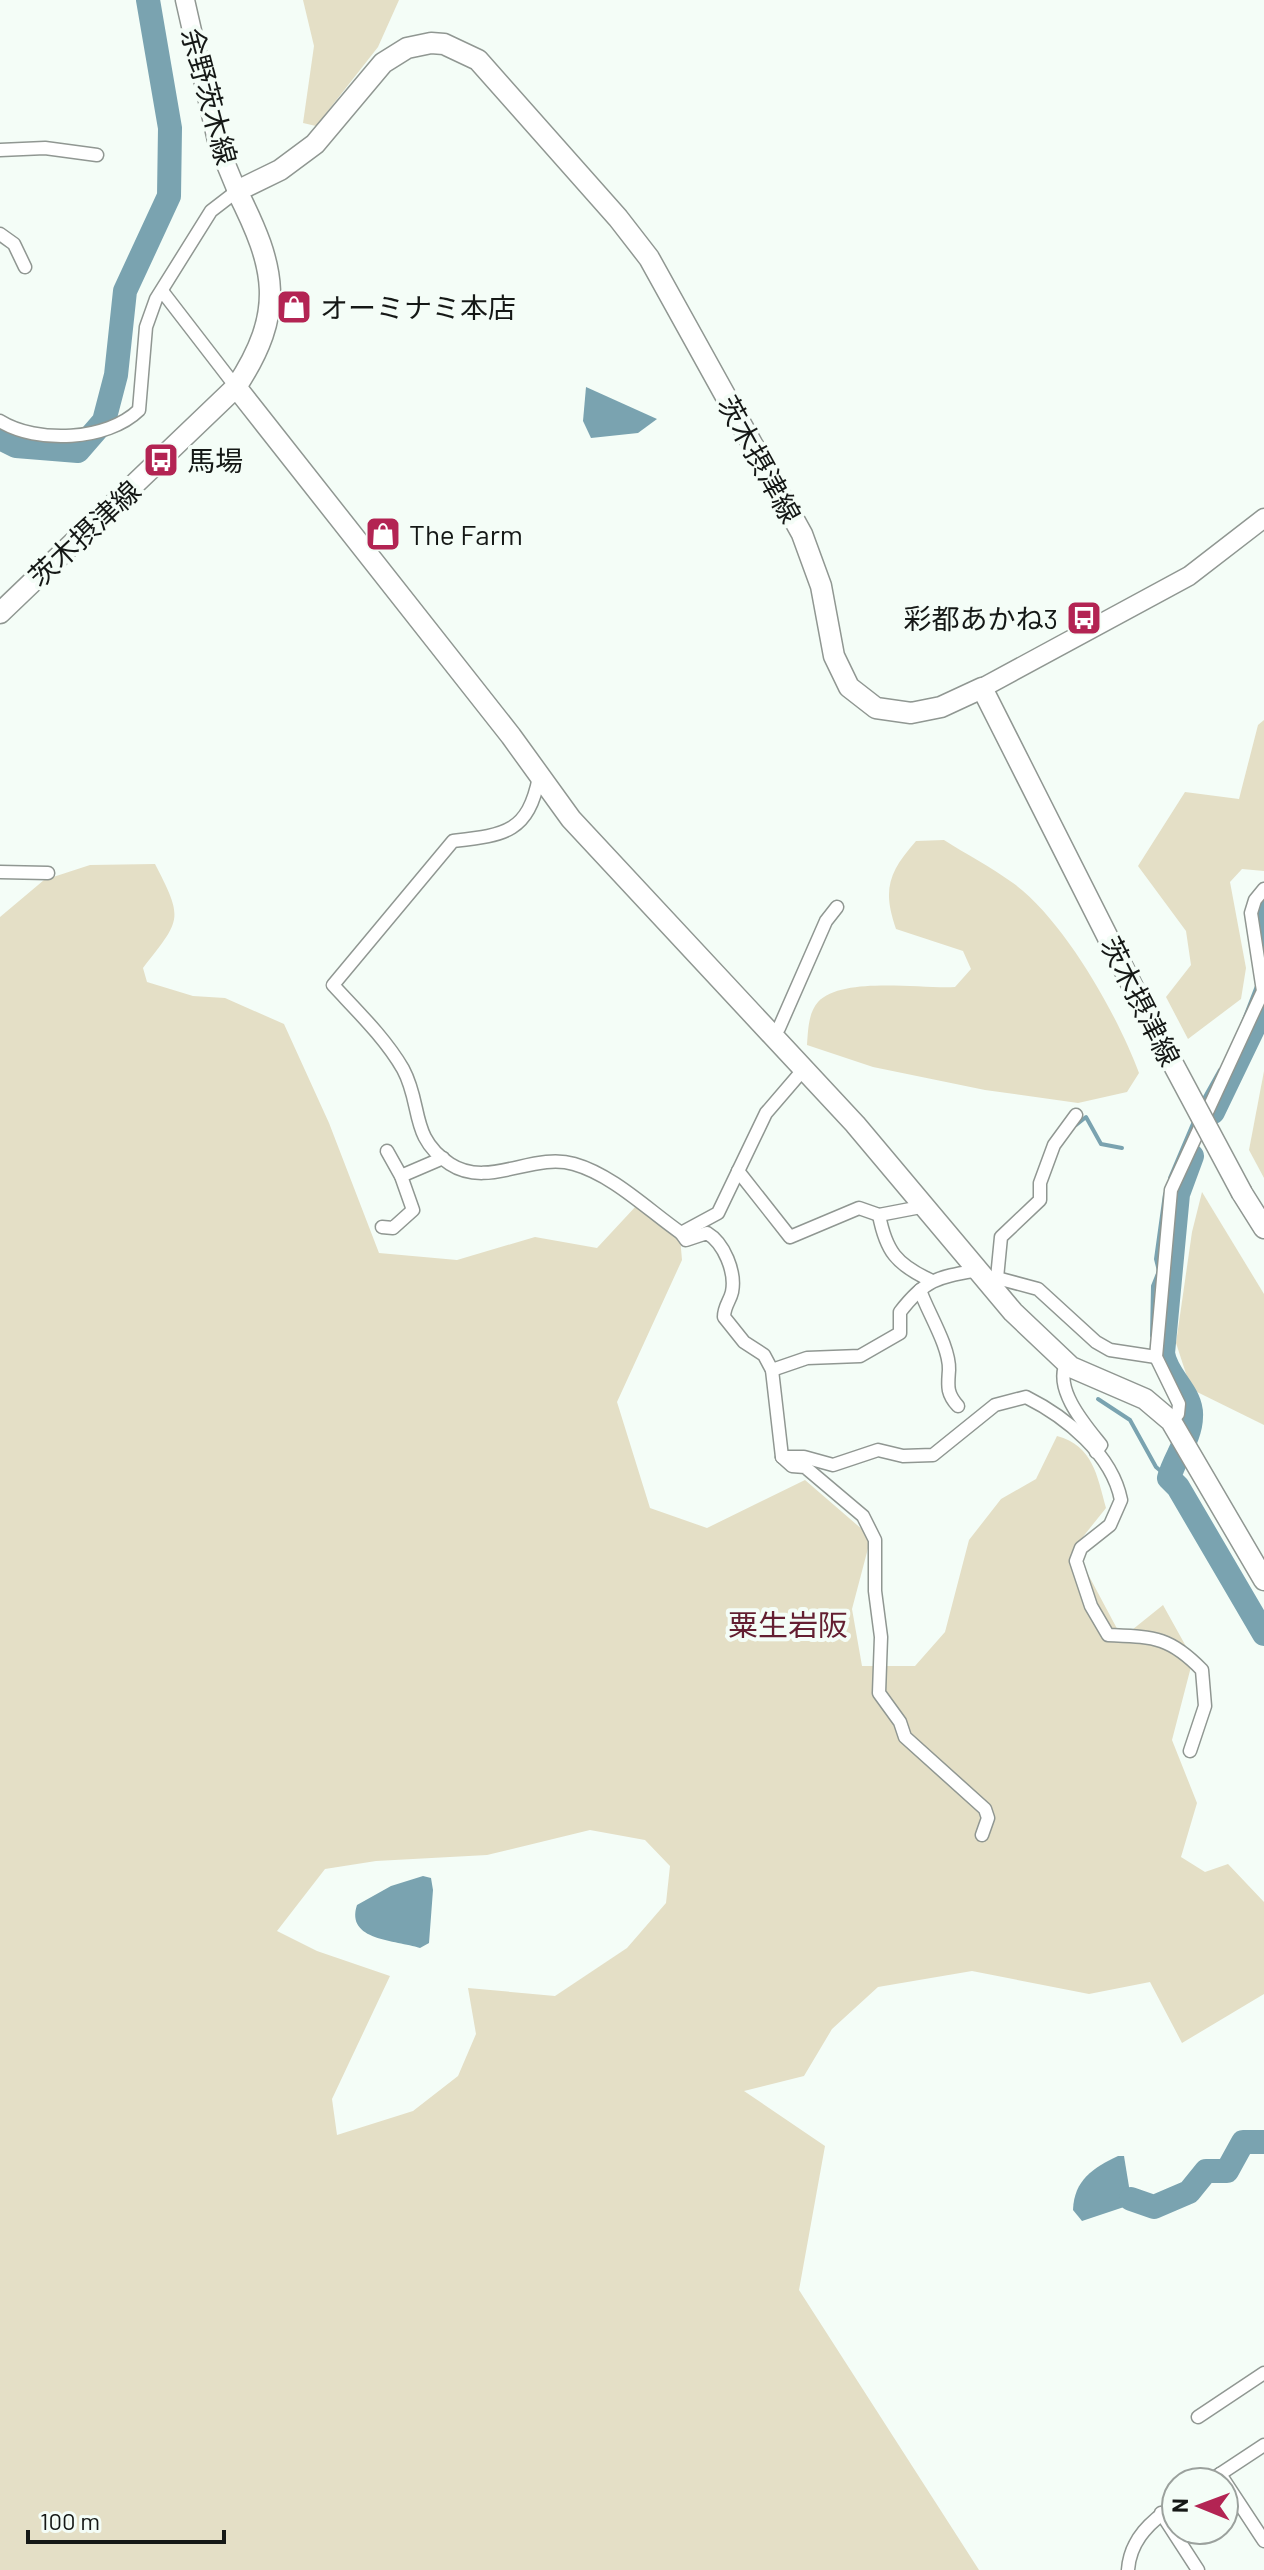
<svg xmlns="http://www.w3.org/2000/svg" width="1264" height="2570" font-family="Barlow,'Noto Sans JP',sans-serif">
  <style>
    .green { fill: #e4dfc6; fill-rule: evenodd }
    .water { fill: #7aa3b0 }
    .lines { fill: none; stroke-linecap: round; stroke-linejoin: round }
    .stream { stroke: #7aa3b0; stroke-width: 4 }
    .river { stroke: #7aa3b0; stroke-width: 24 }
    .street-casing { stroke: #909792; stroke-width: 15 }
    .secondary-casing { stroke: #909792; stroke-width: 21 }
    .primary-casing { stroke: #909792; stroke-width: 23 }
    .street { stroke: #fff; stroke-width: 12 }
    .secondary { stroke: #fff; stroke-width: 18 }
    .primary { stroke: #fff; stroke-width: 20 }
    .primary-bridge-casing { stroke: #909792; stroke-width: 23; stroke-linecap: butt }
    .primary-bridge { stroke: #fff; stroke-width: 20 }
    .labels { text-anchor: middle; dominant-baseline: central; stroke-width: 8; stroke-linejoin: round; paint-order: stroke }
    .street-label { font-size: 28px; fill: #151816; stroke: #f4fdf7 }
    .poi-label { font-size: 28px; fill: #151816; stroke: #f4fdf7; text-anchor: start }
    .neighbourhood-label { font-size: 30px; fill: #631e31; stroke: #f4fdf7 }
  </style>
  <rect width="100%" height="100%" fill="#f4fdf7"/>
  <!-- green -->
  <g class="green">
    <polygon points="303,0 399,0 378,47 316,126 303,123 314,46"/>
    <polygon points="1264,720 1264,871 1242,869 1230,882 1246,968 1241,999 1188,1039 1166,997 1191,965 1186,931 1138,866 1185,792 1239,799 1258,725"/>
    <path d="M944,840C966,854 991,867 1013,883C1064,920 1117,1014 1139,1073L1127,1092L1078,1103L985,1090L873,1067L807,1045C808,1032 808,1013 818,1002C842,976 920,989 955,987L971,969L963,951L896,929C882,889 889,872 916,841Z"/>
    <path d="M155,864C184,920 181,919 143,968L147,982L193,996L225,998L284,1024L329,1123L379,1253L457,1260L535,1237L597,1248L637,1205L680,1237L682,1260L617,1402L650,1508L707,1528L805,1480L871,1537L852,1609L862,1666H915L945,1632L969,1540L1001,1499L1036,1479L1057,1436C1093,1446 1097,1475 1106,1508L1074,1548L1122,1638L1163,1605L1193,1659L1172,1740L1197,1803L1181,1857L1205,1872L1228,1864L1264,1902V1994L1182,2043L1150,1982L1089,1994L972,1971L878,1987L832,2029L804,2076L744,2091L825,2146L799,2290L979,2570H0V917L44,880L90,865ZM590,1830L645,1840L670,1866L666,1903L627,1948L555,1996L468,1988L476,2034L458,2076L413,2111L337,2135L332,2099L390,1976L317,1951L277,1931L325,1869L376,1861L487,1855Z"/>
    <polygon points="1264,1071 1264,1178 1249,1150"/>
    <polygon points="1202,1192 1264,1294 1264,1425 1191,1389 1176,1343 1192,1232"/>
  </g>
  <!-- water -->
  <g class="water">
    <polygon points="586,387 657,419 638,433 591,438 583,421"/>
    <path d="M423,1876L431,1878L433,1890L429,1943L420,1948C396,1940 345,1941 357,1905L391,1886Z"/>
    <path d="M1118,2156H1124L1131,2199L1127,2206L1082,2221L1073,2210C1074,2180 1093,2168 1118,2156Z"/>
  </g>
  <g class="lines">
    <!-- stream -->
    <g class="stream">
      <polyline points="1240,1030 1257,986"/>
      <polyline points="1201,1104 1220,1070"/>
      <polyline points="1076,1125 1086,1117 1101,1144 1122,1148"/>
      <polyline points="1170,1178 1195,1119"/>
      <polyline points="1152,1336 1153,1286 1159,1271 1156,1259 1165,1194"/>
      <polyline points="1098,1399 1130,1420 1156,1467 1169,1478"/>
    </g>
    <!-- river -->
    <g class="river">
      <polyline points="0,438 16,446 78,451 104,421 116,375 125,291 169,196 170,128 148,0"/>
      <polyline points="1264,903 1258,926 1264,955"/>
      <polyline points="1213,1112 1264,1006"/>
      <path d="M1192,1156L1178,1194L1163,1353C1166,1377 1193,1393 1191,1417C1191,1437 1174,1459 1169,1478L1178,1487L1264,1634"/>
      <polyline points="1131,2199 1154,2207 1189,2192 1206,2171 1227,2171 1243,2142 1264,2142"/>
    </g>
    <defs>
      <g id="street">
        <polyline points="0,150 45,148 97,155"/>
        <polyline points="0,234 14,244 25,267"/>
        <polyline points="162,291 236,387"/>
        <path d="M0,421C37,444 107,441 139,410L146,327L156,299L211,211L237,191"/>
        <path d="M539,777C528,833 505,835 453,841L333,985C357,1011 385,1038 403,1069C423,1106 409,1137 450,1164C488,1189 533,1152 574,1164C613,1175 648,1210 681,1233L718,1213L766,1113L803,1070"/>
        <polyline points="0,872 48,873"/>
        <polyline points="771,1033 779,1028 826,921 837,907"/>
        <polyline points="738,1171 790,1237 859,1208 879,1215 926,1206"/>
        <polyline points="401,1176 443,1158"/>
        <path d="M879,1215C886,1251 896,1264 930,1280"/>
        <polyline points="382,1227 393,1228 413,1210 401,1176 387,1151"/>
        <path d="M681,1233L686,1240L707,1233C724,1243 736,1272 732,1292C730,1301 724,1306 724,1317L744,1342L764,1355L772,1370L782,1457H804L833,1465L878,1450L903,1456L933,1455L995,1405L1026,1397C1066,1417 1112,1454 1121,1500L1110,1525L1081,1548L1076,1561L1091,1606L1108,1635C1153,1637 1169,1636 1202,1670L1205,1706L1190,1751"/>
        <polyline points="997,1278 1001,1237 1040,1200 1040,1183 1054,1145 1076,1115"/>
        <polyline points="991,1284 997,1278 1038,1289 1096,1342 1110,1350 1156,1357"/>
        <path d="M920,1290C927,1311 950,1347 949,1370C948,1385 946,1393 958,1406"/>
        <path d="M1066,1364C1054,1390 1086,1426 1101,1445L1096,1452"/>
        <path d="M772,1370L807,1358L860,1356L900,1333V1312C926,1278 939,1277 979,1270"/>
        <polyline points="1171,1421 1178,1414 1179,1404 1156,1357 1171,1190 1263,991 1251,913 1255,900 1264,889"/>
        <polyline points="782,1457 792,1466 805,1467 863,1516 875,1540 875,1591 881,1637 879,1693 900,1722 905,1737 985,1809 988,1818 982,1835"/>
        <polyline points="1198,2417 1264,2373"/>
        <polyline points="1220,2474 1264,2541"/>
        <polyline points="1208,2482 1264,2445"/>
        <polyline points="1161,2513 1198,2570"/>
        <path d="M1128,2570C1130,2539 1152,2520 1176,2504"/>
      </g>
      <g id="secondary">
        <polyline points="185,0 218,145 237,191"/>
        <polyline points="982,688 1189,576 1264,518"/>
      </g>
      <g id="primary">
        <polyline points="236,387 511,736 571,819 855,1124 1013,1312 1071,1367 1145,1399 1171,1421 1264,1580"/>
        <path d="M0,613L236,387C286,311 276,268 237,191L280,170L315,144L383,63L407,48L431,43L444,44L478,60L618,218L649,258L802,534L821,586L834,656L849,687L876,708L911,713L941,707L982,688L1148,1017"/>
        <polyline points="1242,1193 1264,1228"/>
      </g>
    </defs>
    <!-- street casing -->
    <use href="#street" class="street-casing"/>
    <!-- secondary casing -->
    <use href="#secondary" class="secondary-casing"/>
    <!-- primary casing -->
    <use href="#primary" class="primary-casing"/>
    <!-- street -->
    <use href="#street" class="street"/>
    <!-- secondary -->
    <use href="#secondary" class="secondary"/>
    <!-- primary -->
    <use href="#primary" class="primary"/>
    <defs>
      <polyline id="primary-bridge" points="1148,1017 1242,1193"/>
    </defs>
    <!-- primary-bridge casing -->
    <use href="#primary-bridge" class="primary-bridge-casing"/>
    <!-- primary-bridge -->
    <use href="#primary-bridge" class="primary-bridge"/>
  </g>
  <!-- icons -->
  <defs>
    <symbol id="shop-square" viewBox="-11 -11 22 22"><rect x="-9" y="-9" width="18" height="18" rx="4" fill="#b32453" stroke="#f4fdf7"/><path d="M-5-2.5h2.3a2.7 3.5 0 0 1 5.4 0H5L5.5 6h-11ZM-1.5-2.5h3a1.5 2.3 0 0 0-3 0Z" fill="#fff"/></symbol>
    <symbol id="bus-square" viewBox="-11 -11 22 22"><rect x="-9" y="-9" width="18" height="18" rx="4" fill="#b32453" stroke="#f4fdf7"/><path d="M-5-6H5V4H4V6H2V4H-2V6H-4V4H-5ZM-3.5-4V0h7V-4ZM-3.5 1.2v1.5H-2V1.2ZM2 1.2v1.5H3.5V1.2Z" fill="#fff"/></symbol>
  </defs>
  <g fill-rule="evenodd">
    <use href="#shop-square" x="274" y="287" width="40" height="40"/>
    <use href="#bus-square" x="141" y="440" width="40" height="40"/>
    <use href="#shop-square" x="363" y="514" width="40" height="40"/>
    <use href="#bus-square" x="1064" y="598" width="40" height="40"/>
  </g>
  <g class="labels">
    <!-- street labels -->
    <g class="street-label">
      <text transform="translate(210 96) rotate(75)">余野茨木線</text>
      <text transform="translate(760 459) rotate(61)">茨木摂津線</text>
      <text transform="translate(84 533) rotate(-43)">茨木摂津線</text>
      <text transform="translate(1141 1001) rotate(63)">茨木摂津線</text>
    </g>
    <!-- poi labels -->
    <g class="poi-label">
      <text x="320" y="307">オーミナミ本店</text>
      <text x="187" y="460">馬場</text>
      <text x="409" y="534">The Farm</text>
      <text x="1058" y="618" text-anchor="end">彩都あかね3</text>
    </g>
    <!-- neighbourhood labels -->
    <g class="neighbourhood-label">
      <text x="788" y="1624">粟生岩阪</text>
    </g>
  </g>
  <!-- north arrow -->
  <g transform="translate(1200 2506) rotate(271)"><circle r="38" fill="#f4fdf7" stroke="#9ba19d" stroke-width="2"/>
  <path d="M0-6L14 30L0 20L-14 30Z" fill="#b32453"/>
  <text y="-12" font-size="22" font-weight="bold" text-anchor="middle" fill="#151816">N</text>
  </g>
  <!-- scale -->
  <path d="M28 2530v12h196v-12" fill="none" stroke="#151816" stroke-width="4"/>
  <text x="40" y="2530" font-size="24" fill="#151816" stroke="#f4fdf7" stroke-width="6" paint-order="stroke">100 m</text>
</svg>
